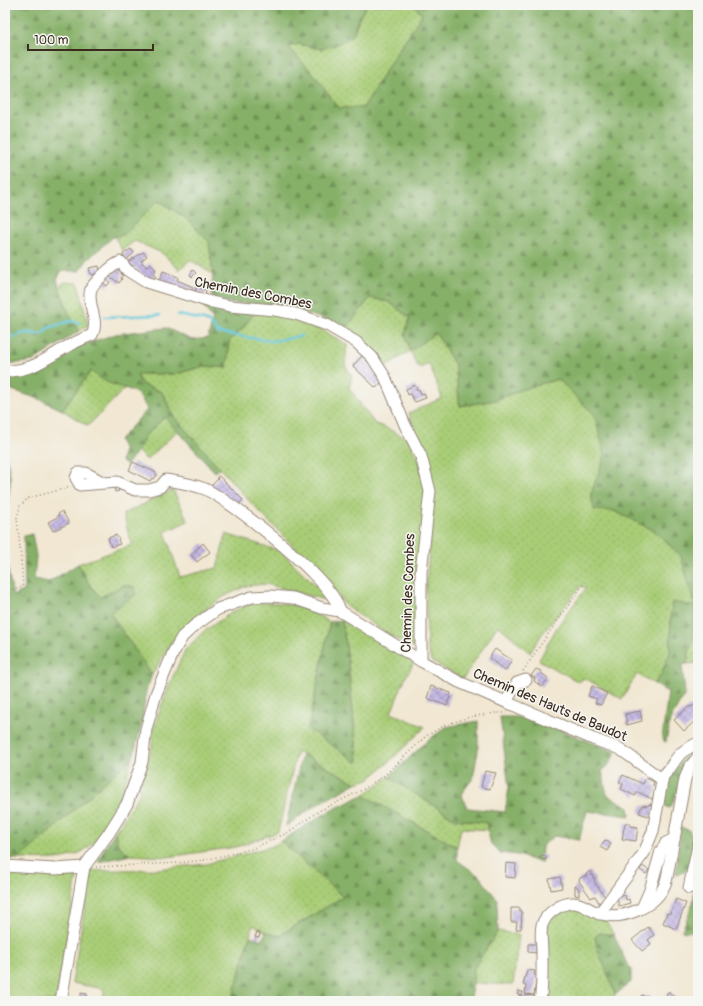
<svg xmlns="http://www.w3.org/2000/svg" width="703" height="1006" font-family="Pangolin,sans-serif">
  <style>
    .grass { fill: url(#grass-dots); stroke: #727c4a }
    .forest { fill: url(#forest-firs); stroke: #606d43 }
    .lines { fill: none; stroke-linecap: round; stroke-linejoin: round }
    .stream { stroke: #5fc7dc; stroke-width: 2.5 }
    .building { fill: url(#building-cross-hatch) }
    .minor-casing { stroke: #968878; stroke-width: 13 }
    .path { stroke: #968878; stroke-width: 1.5; stroke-dasharray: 1 3; stroke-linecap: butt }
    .minor { stroke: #fff; stroke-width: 11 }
    .labels { text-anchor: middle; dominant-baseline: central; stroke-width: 3; stroke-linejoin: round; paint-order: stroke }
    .street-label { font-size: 14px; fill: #3b2a1e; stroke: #f6f6f2 }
  </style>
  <defs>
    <pattern id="grass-dots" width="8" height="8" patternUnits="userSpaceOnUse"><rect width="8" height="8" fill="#a9cd77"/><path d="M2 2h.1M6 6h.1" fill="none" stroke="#92b066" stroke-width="1.8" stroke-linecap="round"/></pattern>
    <pattern id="forest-firs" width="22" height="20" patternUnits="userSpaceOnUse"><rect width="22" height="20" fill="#86b068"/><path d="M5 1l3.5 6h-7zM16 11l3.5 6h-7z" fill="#6f8f55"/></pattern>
    <pattern id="building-cross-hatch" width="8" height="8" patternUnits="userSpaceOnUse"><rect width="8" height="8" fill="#c3b7e4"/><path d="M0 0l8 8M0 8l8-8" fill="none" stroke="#a095b8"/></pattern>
  </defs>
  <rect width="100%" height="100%" fill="#f6f6f2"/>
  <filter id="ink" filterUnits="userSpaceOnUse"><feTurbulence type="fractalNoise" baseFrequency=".025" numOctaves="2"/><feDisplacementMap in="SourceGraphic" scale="8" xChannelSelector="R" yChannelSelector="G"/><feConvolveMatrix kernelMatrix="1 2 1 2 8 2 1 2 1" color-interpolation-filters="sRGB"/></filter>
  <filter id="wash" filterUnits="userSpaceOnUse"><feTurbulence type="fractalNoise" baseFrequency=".012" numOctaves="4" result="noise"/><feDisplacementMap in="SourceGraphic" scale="16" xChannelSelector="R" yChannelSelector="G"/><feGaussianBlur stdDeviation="0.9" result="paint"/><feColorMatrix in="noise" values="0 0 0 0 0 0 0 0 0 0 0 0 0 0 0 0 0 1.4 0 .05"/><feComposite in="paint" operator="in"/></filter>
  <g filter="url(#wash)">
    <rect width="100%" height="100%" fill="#f1e7d2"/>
    <!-- grass -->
    <g class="grass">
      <polygon points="367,5 414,5 422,15 397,52 363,108 339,108 312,73 289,47 299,44 321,49 353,35 359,18"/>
      <polygon points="159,200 185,218 209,242 213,274 190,260 179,270 162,253 135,241 122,250 114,236 124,235"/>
      <polygon points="65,282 78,283 88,325 79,331 69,314 59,287"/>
      <polygon points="370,298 389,302 410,318 405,334 436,333 455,365 460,406 496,400 520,390 558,379 594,414 605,455 591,494 594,509 614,511 655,531 681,556 696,606 698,605 698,663 687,664 689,651 693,642 672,602 671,615 670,653 661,675 654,684 637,674 622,699 584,678 579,682 539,660 557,627 586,588 581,586 542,634 530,653 498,625 463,679 431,661 427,646 426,587 431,530 416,440 409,413 442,398 429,363 419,369 410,351 386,366 368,344 347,327"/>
      <path d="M253,314C260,314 268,313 275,314C299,317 327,332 347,345L345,365L352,377L349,388L375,424L384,427L408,439L418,459L425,491L417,639L414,647L393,638L345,605L332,586L251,503L174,417L162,392L141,384L137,374H175L205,366L227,368L229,341L242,329Z"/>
      <polygon points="91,371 107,382 125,388 88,426 62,410"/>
      <polygon points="165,417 177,431 147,460 137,451 146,435"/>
      <polygon points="173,490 188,521 165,532 180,577 217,568 226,534 280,551 322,591 329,601 266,584 246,586 223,597 193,619 173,640 152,675 109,612 135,595 124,585 101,597 91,587 78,564 132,545 123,514"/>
      <polygon points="253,603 279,603 302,607 330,622 308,729 358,762 347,653 342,620 369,634 414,663 406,676 391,713 425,727 388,763 369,779 356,783 297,751 278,832 236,847 167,857 130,855 118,845 115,832 138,796 152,746 153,729 170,683 185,650 203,632 232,612"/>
      <path d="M133,757C121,792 109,848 68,857C52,861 34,859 19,859Z"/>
      <polygon points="389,777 455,819 487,823 488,830 461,828 457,847 363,795"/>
      <polygon points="281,841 343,897 278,936 266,932 253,925 232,1001 103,1001 104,989 72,983 91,871 157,869 206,864 273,846"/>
      <polygon points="5,873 77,876 56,1001 5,1001"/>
      <polygon points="572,907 580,909 605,920 614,935 600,933 595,937 597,947 611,981 615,995 613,1001 545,1001 548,975 546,927 555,914"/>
      <polygon points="498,931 519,935 513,985 472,983 473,968"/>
    </g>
    <!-- forest -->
    <g class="forest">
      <polygon points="5,5 367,5 359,18 353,35 338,44 321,49 299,44 289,47 312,73 339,108 363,108 397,52 422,15 414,5 698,5 698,605 695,606 693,643 689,651 687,664 682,665 685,694 670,720 666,742 662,740 668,692 654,684 661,675 670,653 671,615 672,602 695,606 681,556 655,531 614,511 594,510 591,494 605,455 594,414 558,379 520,390 496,400 460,406 455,365 436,333 410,351 405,334 410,318 389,302 370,298 347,327 325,319 274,305 230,303 211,296 213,274 209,242 185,218 159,200 124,235 114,236 88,259 79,271 61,271 57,280 69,314 79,331 33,361 18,363 5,363"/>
      <path d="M201,303L253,314L242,329L229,341L227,368L205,366L175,374H137L141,384L162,392L174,417L220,468L215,472L165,417L146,435L137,451L127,465L121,461L124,450L119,440L147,410C137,385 128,392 107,382C101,379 96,375 91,371L62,410L39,399L12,390L10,380L32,372L76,347L116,334L166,328L192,340L208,338L213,319Z"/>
      <polygon points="5,450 11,479 5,524"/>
      <polygon points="32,534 36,556 34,579 49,582 78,564 91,587 101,597 124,585 135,587 135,595 110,613 152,675 146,691 142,722 133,757 19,859 5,859 5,555 13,596 25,590 24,536"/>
      <polygon points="342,620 347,653 358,763 308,729 330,622"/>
      <polygon points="500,717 516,717 547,725 616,752 608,766 602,771 607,795 629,807 630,816 587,811 579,840 554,836 542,846 541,863 518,855 500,853 491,844 488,833 487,823 455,819 389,777 427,741 446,727 478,721 478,751 473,778 461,794 468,808 505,812 509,788"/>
      <polygon points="302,754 356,783 313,807 286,826"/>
      <path d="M685,757L689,759C678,773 680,793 670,808L666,807L665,793L671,776Z"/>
      <polygon points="363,795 457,847 457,860 479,876 497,899 498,931 474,968 471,1001 232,1001 250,936 262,940 266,932 279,936 343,897 281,841 326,813"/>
      <polygon points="681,827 690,831 693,840 690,866 684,872 676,874"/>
      <polygon points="115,832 118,845 130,855 98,862 104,849"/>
      <path d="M697,869H698V927C693,931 688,933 682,931L693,903Z"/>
      <path d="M600,933L614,935L627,964L631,969V982L615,995C610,975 598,957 595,937Z"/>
    </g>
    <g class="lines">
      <!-- stream -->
      <g class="stream">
        <polyline points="178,315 204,320 209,322 218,333 273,341 301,336"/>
        <polyline points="104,317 160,315"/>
        <path d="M5,338C13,338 18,335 25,333C31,332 36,335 42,334L48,328L71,321L80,323"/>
      </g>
    </g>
    <g id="blocks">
      <!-- building -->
      <g class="building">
        <polygon points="131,249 134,253 126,260 123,254"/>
        <polygon points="143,252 147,256 141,261 146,267 150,263 156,270 153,274 156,277 150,281 128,262"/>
        <polygon points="99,266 100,273 91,275 89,268"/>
        <polygon points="120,268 122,270 121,274 123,275 121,278 122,279 119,283 109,276"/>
        <polygon points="193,270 196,273 192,277 190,275"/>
        <polygon points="163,271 178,277 177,280 193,287 191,292 159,281"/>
        <polygon points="106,279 110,282 107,286 103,283"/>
        <polygon points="196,287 206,290 205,295 195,293"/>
        <polygon points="362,356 381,375 383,381 376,388 353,366"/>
        <polygon points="415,385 417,390 419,389 421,394 424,393 426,398 415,402 410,394 408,395 406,389"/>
        <polygon points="133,462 155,472 157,475 154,479 152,478 150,481 129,470"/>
        <polygon points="219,476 243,500 238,505 233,500 232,501 221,491 219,492 209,488 218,479 217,477"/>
        <polygon points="118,486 119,491 115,492 114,488"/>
        <polygon points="62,511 69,523 53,531 48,522 59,516 58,514"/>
        <polygon points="116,535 119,539 118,540 120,544 111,547 108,538"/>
        <polygon points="203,543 210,552 197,562 191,555"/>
        <polygon points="495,649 512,660 505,671 489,658"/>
        <polygon points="536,669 541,671 540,672 548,678 542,687 534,681 535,678 531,676"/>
        <polygon points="431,686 451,693 447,706 427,698"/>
        <polygon points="592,686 607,693 601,705 595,703 597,699 588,696"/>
        <polygon points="698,705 698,718 684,731 674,720 688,707"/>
        <polygon points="640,711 642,721 627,725 625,714"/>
        <polygon points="485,771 496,773 490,789 481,787"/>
        <polygon points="623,775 643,784 646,778 654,782 653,785 658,787 652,799 638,792 635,796 621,789 623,784 619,782"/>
        <polygon points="649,804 655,806 652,817 639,813 642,805 648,806"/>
        <polygon points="625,823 630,823 630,826 638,827 636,841 622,839"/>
        <polygon points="605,840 611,844 607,851 600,847"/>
        <polygon points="541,855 546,856 546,860 539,858"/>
        <polygon points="506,863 516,864 515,878 505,877"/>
        <polygon points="642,866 649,870 646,874 640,870"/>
        <polygon points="590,871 595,880 594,881 605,897 599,903 595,896 591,898 579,881 580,878 587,875 586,874"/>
        <polygon points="560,877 562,888 551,890 549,879"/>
        <polygon points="575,886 577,886 579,891 579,896 575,895"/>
        <polygon points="625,895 626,900 629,899 630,903 619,906 617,897"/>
        <polygon points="676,899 686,903 676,929 663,923 667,913 670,914"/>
        <polygon points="511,908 520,908 520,912 522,912 521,929 516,929 517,922 511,922"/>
        <polygon points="648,927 654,935 648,940 651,944 642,951 632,940"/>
        <polygon points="257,932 260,933 259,938 255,937"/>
        <polygon points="528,944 536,944 536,953 528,952"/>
        <polygon points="527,970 535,971 534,975 537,975 534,995 525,994 526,986 523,985"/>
        <polygon points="518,991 523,992 522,996 518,995"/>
        <polygon points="669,991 669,992 681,1001 674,1001 666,994"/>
        <polygon points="81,993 87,994 87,997 81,997"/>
        <polygon points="525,995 534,996 533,1001 520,1001 521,998 524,999"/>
        <polygon points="642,995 645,997 647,995 651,998 649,1001 637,1001"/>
      </g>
    </g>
  </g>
  <g filter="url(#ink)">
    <use href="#blocks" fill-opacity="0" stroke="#968878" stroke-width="1"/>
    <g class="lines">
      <defs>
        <g id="minor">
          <path d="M5,371C30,371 43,361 63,349C73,343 82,339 92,335C100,320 86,304 91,289C93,284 99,279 103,275C108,270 114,264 121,262L127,270L146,282L207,301L230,306L275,310L296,314L327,325L356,342L372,357L385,377L405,425L421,456L430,491L421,572V661"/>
          <path d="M104,483L86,473H78L76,478L80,485L117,482L135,490H149L160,487L166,480C179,482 192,484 205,489C234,503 334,581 340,611"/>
          <polyline points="506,702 517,683 526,680"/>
          <polyline points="5,866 55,869 84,867"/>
          <polyline points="689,888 698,846"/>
          <polyline points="643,906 650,890 661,851 666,843 674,839"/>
          <polyline points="599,914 644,853 653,831 663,776"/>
          <path d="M61,1001L84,867L109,833L127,804L142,762L146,729L156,694L173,653L182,637L194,626L218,609L252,597L271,596L293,598L322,608L340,611L421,661L459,682L593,739L620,749L660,778C670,772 673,761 681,753C686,749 692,746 698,743"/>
          <path d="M540,1001C543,985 542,968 542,952C542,944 540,933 542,925C546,913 561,903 573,903C583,903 589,910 598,913C621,922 656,907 665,884C667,880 667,876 668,872L685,779L689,768L698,757"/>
        </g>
      </defs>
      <!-- minor casing -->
      <use href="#minor" class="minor-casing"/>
      <!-- path -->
      <g class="path">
        <polyline points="5,588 9,590 23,587 21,558 17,518 20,506 28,498 71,487"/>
        <polyline points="523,671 546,637 585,582"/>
        <polyline points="96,867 177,863 205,860 251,849 287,833 319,811 362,790 385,775 426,736 445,725 470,717 495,713 507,713"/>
        <polyline points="608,1000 618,1001"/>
      </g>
      <!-- minor -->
      <use href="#minor" class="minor"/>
    </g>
  </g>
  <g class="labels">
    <!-- street labels -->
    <g class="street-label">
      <text transform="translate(253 293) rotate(11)">Chemin des Combes</text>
      <text transform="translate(408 593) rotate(-88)">Chemin des Combes</text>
      <text transform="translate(550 705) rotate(23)">Chemin des Hauts de Baudot</text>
    </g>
  </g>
  <!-- margin -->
  <rect width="703" height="1006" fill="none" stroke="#f6f6f2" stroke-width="20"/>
  <!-- scale -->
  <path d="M28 44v6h125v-6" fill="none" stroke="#3b2a1e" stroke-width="2"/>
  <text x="34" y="44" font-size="12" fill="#3b2a1e" stroke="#f6f6f2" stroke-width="3" paint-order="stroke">100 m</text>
</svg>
